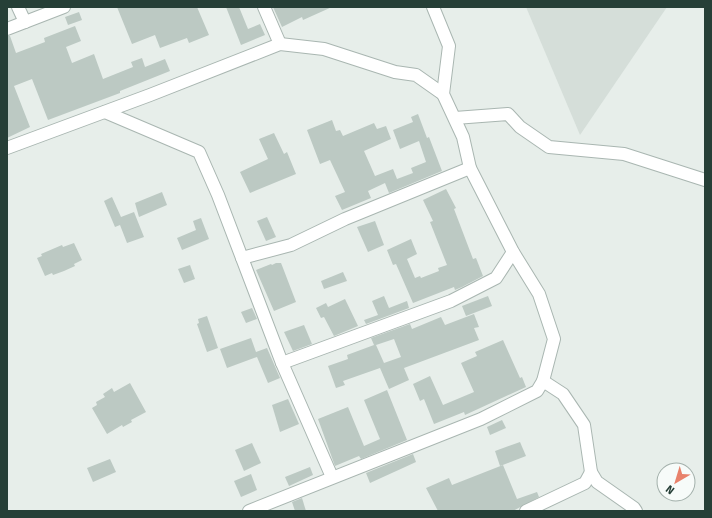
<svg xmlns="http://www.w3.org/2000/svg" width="712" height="518" font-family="'Fira Sans',sans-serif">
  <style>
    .built { fill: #d5ded9 }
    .building { fill: #bcc9c3; fill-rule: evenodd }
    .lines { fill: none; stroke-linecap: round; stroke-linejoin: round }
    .minor-casing { stroke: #a9b6b1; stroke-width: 14 }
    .minor { stroke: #fff; stroke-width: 12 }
  </style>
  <rect width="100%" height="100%" fill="#e7eeea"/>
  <!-- built -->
  <polygon class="built" points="526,7 667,7 580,135"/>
  <!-- building -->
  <g class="building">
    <polygon points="117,7 197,7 209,35 189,43 187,38 160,48 155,35 132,44"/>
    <polygon points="226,7 239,7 248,29 260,24 265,35 241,45"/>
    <polygon points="273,7 332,7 303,20 302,17 282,27"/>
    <polygon points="79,12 82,20 68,25 65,17"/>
    <polygon points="75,26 81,41 66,47 72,63 94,54 103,79 133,67 131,62 142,58 145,67 165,59 170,71 120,91 120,93 48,120 32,79 14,86 30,127 7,138 7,36 10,36 16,53 45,42 44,38"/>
    <polygon points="418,114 427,138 429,137 442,171 389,193 385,183 368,191 371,198 342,210 335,196 345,192 330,160 320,164 307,130 332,120 336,131 340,130 343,136 374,123 377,129 386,126 391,139 364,151 375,176 393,169 397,179 413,173 411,168 426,162 419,141 400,149 393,130 413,122 411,117"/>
    <polygon points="274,133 284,154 287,152 296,174 250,193 240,172 268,159 259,139"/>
    <polygon points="446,189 456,208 454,209 473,259 476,258 483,276 462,287 455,290 454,287 413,303 396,264 393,265 387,250 411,239 417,254 407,259 415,278 420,276 421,278 439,271 438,268 447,265 430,222 433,221 423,200"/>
    <polygon points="162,192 167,205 139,217 135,203"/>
    <polygon points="112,197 121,217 134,212 144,237 127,243 120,225 115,227 104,201"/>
    <polygon points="267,217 276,237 266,241 257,221"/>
    <polygon points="201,218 209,239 182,250 177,238 196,230 193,221"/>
    <polygon points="375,221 384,245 368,252 357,227"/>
    <polygon points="74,243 82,260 74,264 75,266 64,271 53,275 52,273 45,276 37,258 42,256 41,254 62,245 63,247"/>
    <polygon points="276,263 281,263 283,268 296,302 274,311 256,270 271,264 272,265"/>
    <polygon points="190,265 195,279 184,283 178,269"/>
    <polygon points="343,272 347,281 324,289 321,281"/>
    <polygon points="384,296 389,308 407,301 409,308 366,324 364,320 378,315 372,301"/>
    <polygon points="488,296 492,306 466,316 462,306"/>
    <polygon points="345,299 358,326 334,336 324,317 321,318 316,308 326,303 328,307"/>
    <polygon points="252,308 257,319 246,323 241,312"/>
    <path d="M474,314L479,327L474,328L479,340L404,368L409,380L389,389L380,368L343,381L345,385L336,388L328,366L348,359L347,355L374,345L371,338L410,324L412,329L441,317L445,325ZM394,339L401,357L384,363L376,345Z"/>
    <polygon points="207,316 218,348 207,352 197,324 199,323 198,319"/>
    <polygon points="304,325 312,344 293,351 284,332"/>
    <polygon points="251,338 256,352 267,348 280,378 268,383 257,357 227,368 220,349"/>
    <polygon points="503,340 520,378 522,377 526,387 465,415 464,412 434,424 424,399 420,401 413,384 430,376 443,405 474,392 461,363 477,356 475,352"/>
    <polygon points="130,383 146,412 131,420 132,422 123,427 122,425 107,434 92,408 97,405 96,402 105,397 103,394 112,388 114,392"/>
    <polygon points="387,390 407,440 361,459 359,456 335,466 318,419 348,407 364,446 380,439 364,400"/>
    <polygon points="288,399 299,424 280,432 272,405"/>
    <polygon points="502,420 506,428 490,435 487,427"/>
    <polygon points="520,442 526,456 500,466 495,451"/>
    <polygon points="252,443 261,463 244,471 235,450"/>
    <polygon points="413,454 416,462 370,483 366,473"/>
    <polygon points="110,459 116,472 93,482 87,468"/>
    <polygon points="503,465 517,499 537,492 539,497 513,511 438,511 426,488 449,478 452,485"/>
    <polygon points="310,467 313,475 289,486 285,477"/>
    <polygon points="251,474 257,490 241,497 234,481"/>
    <polygon points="302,498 306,511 295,511 292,502"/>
  </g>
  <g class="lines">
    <defs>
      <g id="minor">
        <polyline points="18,7 25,22"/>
        <polyline points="264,7 280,44"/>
        <polyline points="7,29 64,7"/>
        <polyline points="105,112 199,152 218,195 282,363 332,477"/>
        <polyline points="455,118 508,114 520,127 549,147 624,154 705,180"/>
        <polyline points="7,148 150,95 280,44 324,49 395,72 416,75 443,94"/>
        <polyline points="242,258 291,245 345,219 470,168"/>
        <polyline points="282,363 451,301 496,278 513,252"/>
        <polyline points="543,381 563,394 584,425 591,472 597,482 634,508 636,511"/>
        <polyline points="249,511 481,419 537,391 543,381 554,339 539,294 513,252 470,168 463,137 443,94 449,46 433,7"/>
        <polyline points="526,511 585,483 591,472"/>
      </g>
    </defs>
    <!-- minor casing -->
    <use href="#minor" class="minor-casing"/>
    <!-- minor -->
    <use href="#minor" class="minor"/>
  </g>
  <!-- border -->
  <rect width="712" height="518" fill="none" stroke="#263f37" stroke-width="16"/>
  <!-- north arrow -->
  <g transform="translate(676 482) rotate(218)"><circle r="19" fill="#f7fbf9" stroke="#a3b0ab"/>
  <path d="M0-3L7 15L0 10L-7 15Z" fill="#e8816b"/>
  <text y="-6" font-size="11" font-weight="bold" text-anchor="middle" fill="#263f37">N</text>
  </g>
</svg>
